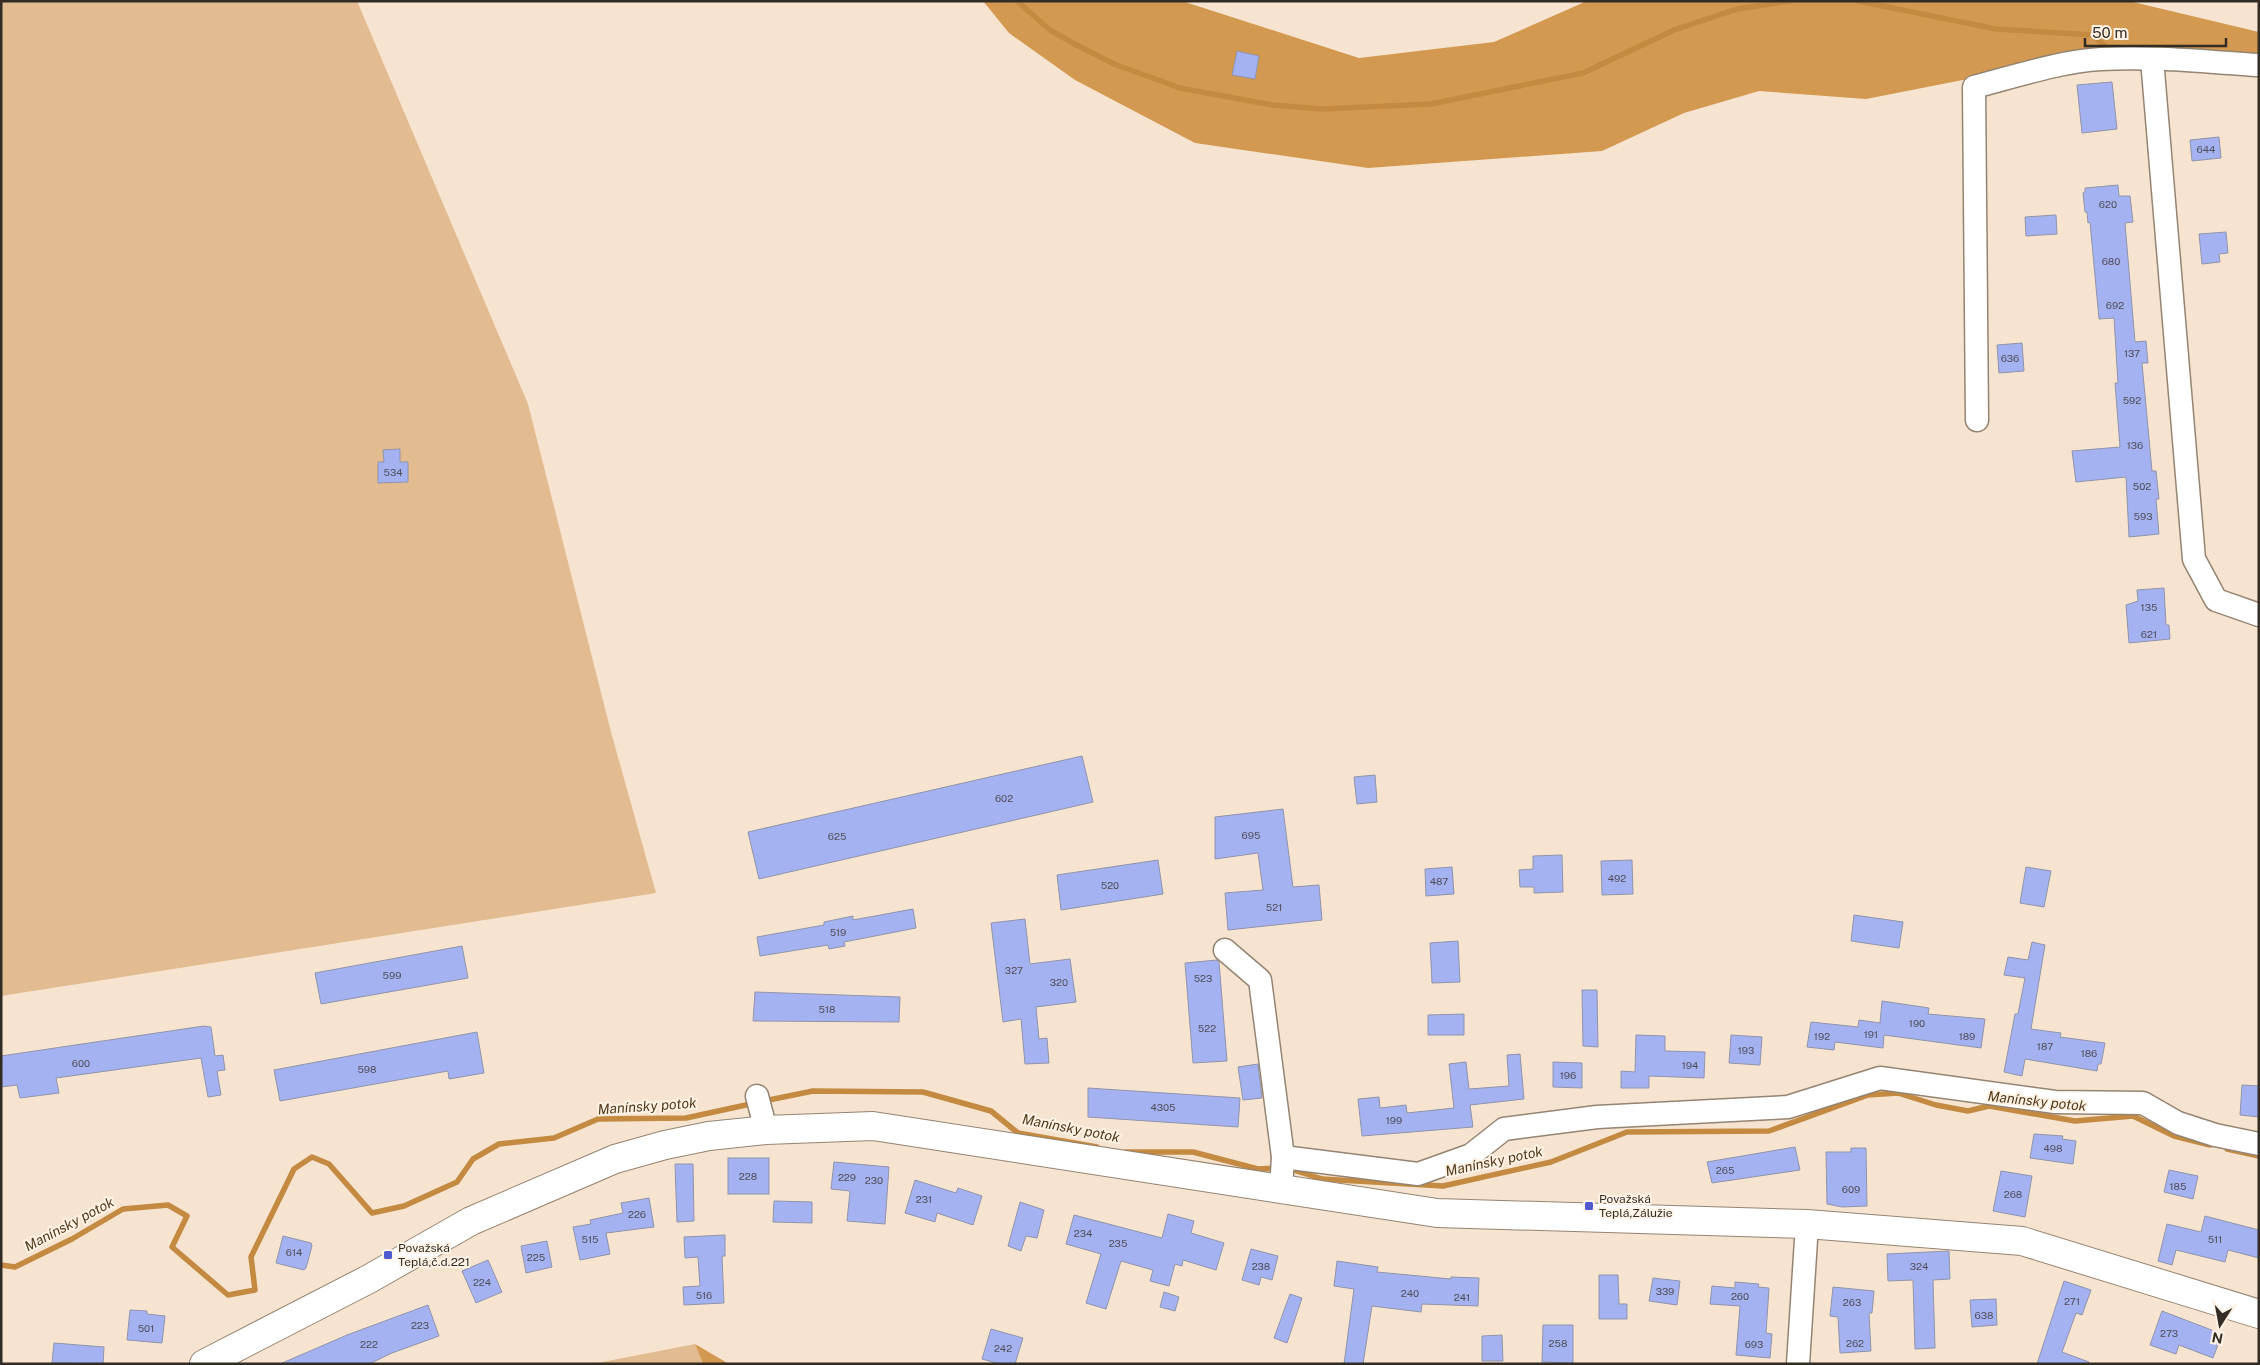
<svg xmlns="http://www.w3.org/2000/svg" width="2260" height="1365" font-family="'Public Sans',sans-serif">
  <style>
    .green { fill: #e2bb90 }
    .forest { fill: #d49950 }
    .lines { fill: none; stroke-linecap: round; stroke-linejoin: round }
    .stream { stroke: #c48a41; stroke-width: 5.5 }
    .building { fill: #a5b2f1; stroke: #8f94ab }
    .street-casing { stroke: #958471; stroke-width: 25 }
    .secondary-casing { stroke: #958471; stroke-width: 30 }
    .street { stroke: #fff; stroke-width: 22 }
    .secondary { stroke: #fff; stroke-width: 28 }
    .poi-dot { fill: #505ad0; stroke: #fff3e6; stroke-width: 2 }
    .labels { text-anchor: middle; dominant-baseline: central; stroke-width: 4; stroke-linejoin: round; paint-order: stroke }
    .number-label { font-size: 10px; fill: #504e57 }
    .poi-label { font-size: 12px; fill: #332c24; stroke: #fff3e6; text-anchor: start }
    .water-label { font-size: 14px; font-style: italic; fill: #533a1b; stroke: #fff3e6 }
  </style>
  <rect width="100%" height="100%" fill="#f7e4d0"/>
  <!-- green -->
  <g class="green">
    <polygon points="1,1 357,1 528,404 611,732 656,893 1,996"/>
    <polygon points="695,1344 703,1364 592,1364"/>
  </g>
  <!-- forest -->
  <g class="forest">
    <polygon points="983,1 1182,1 1359,58 1494,42 1587,1 2129,1 2259,32 2259,61 1978,77 1866,99 1759,91 1684,113 1602,151 1368,168 1195,143 1075,80 1009,33"/>
    <polygon points="695,1344 729,1364 703,1364"/>
  </g>
  <g class="lines">
    <!-- stream -->
    <g class="stream">
      <polyline points="1017,1 1050,30 1073,43 1114,64 1180,88 1272,105 1322,109 1431,104 1583,73 1674,30 1737,9 1789,1"/>
      <polyline points="1858,1 1996,29 2093,35 2111,52"/>
      <polyline points="764,1101 813,1091 923,1092 991,1111 1018,1133 1097,1147"/>
      <polyline points="2227,1149 2259,1156"/>
      <polyline points="1126,1152 1193,1152 1258,1169 1277,1168"/>
      <polyline points="1287,1168 1322,1179 1443,1186 1551,1162 1627,1132 1769,1131 1868,1095 1898,1093 1936,1105 1968,1111 1989,1106 2075,1121 2133,1116 2174,1136 2210,1145"/>
      <polyline points="1,1265 15,1267 72,1239 123,1209 168,1205 187,1216 172,1247 228,1295 255,1290 251,1257 294,1169 312,1157 329,1164 372,1213 404,1206 457,1182 473,1159 499,1144 554,1138 598,1119 686,1118 755,1103"/>
    </g>
  </g>
  <!-- building -->
  <g class="building">
    <polygon points="1237,51 1259,56 1255,79 1232,75"/>
    <polygon points="2112,82 2117,129 2082,133 2077,85"/>
    <polygon points="2219,137 2221,158 2192,161 2190,140"/>
    <polygon points="2118,185 2119,196 2130,196 2133,222 2125,223 2135,342 2146,341 2148,363 2142,363 2152,471 2156,471 2159,499 2156,499 2159,534 2129,537 2126,477 2076,482 2072,451 2120,447 2115,383 2118,383 2114,318 2099,319 2090,222 2088,223 2087,212 2085,212 2083,193 2085,192 2085,188"/>
    <polygon points="2056,215 2057,234 2026,236 2025,217"/>
    <polygon points="2226,232 2228,253 2219,254 2220,262 2202,264 2199,234"/>
    <polygon points="2022,343 2024,371 1999,373 1997,345"/>
    <polygon points="400,449 400,462 408,462 408,482 378,483 378,462 384,462 383,450"/>
    <polygon points="2164,588 2166,625 2169,625 2170,639 2129,643 2126,605 2138,601 2137,590"/>
    <polygon points="1082,756 1093,802 759,879 748,832"/>
    <polygon points="1375,775 1377,802 1357,804 1354,777"/>
    <polygon points="1283,809 1293,887 1319,885 1322,920 1228,930 1225,893 1263,890 1258,853 1215,859 1215,817"/>
    <polygon points="1562,855 1563,892 1534,893 1534,887 1520,887 1519,870 1533,869 1533,856"/>
    <polygon points="1158,860 1163,894 1061,910 1057,875"/>
    <polygon points="1632,860 1633,894 1602,895 1601,861"/>
    <polygon points="1452,867 1454,894 1426,896 1425,869"/>
    <polygon points="2026,867 2051,871 2044,907 2020,903"/>
    <polygon points="913,909 916,928 844,942 845,946 829,949 828,945 760,956 757,937 824,925 824,922 853,916 853,920"/>
    <polygon points="1854,915 1903,922 1899,948 1851,941"/>
    <polygon points="1025,919 1030,964 1070,959 1076,1002 1036,1007 1039,1039 1047,1038 1049,1063 1025,1064 1021,1019 1003,1022 991,923"/>
    <polygon points="1458,941 1460,982 1432,983 1430,943"/>
    <polygon points="2032,942 2045,945 2031,1029 2061,1033 2060,1037 2105,1043 2102,1059 2101,1064 2098,1064 2097,1071 2025,1059 2022,1076 2004,1072 2015,1014 2018,1014 2025,978 2004,975 2008,957 2028,960"/>
    <polygon points="462,946 468,978 321,1004 315,973"/>
    <polygon points="1217,960 1219,962 1227,1061 1193,1063 1185,963"/>
    <polygon points="1582,990 1597,990 1598,1047 1583,1046"/>
    <polygon points="755,992 900,997 899,1022 753,1021"/>
    <polygon points="1882,1001 1929,1008 1928,1014 1985,1019 1981,1048 1884,1035 1883,1048 1835,1042 1834,1050 1807,1047 1811,1022 1858,1027 1859,1020 1880,1023"/>
    <polygon points="1464,1014 1464,1035 1428,1035 1428,1015"/>
    <polygon points="204,1026 211,1027 215,1056 223,1055 225,1070 217,1071 221,1095 208,1097 201,1058 56,1078 59,1093 20,1098 17,1085 1,1087 1,1056"/>
    <polygon points="477,1032 484,1073 449,1079 448,1071 280,1101 274,1070"/>
    <polygon points="1636,1035 1665,1036 1665,1051 1705,1052 1704,1078 1649,1076 1649,1088 1621,1088 1621,1071 1635,1072"/>
    <polygon points="1731,1035 1762,1037 1760,1065 1729,1063"/>
    <polygon points="1520,1054 1524,1099 1470,1105 1473,1127 1362,1136 1358,1099 1379,1097 1380,1108 1406,1105 1407,1113 1454,1108 1449,1064 1466,1062 1469,1089 1509,1086 1507,1055"/>
    <polygon points="1553,1062 1582,1063 1582,1088 1553,1087"/>
    <polygon points="1258,1064 1262,1098 1243,1100 1238,1067"/>
    <polygon points="2242,1085 2259,1086 2259,1117 2240,1115"/>
    <polygon points="1088,1088 1240,1098 1238,1127 1088,1117"/>
    <polygon points="2034,1134 2063,1136 2062,1139 2076,1141 2073,1164 2030,1158"/>
    <polygon points="1795,1147 1800,1170 1712,1183 1707,1162"/>
    <polygon points="1851,1148 1866,1148 1867,1206 1842,1207 1827,1204 1826,1152 1851,1152"/>
    <rect x="728" y="1158" width="41" height="36"/>
    <polygon points="834,1162 889,1167 885,1224 847,1221 850,1191 831,1189"/>
    <polygon points="675,1164 693,1164 694,1221 677,1222"/>
    <polygon points="2169,1170 2198,1176 2193,1199 2164,1192"/>
    <polygon points="2001,1171 2032,1176 2025,1217 1993,1211"/>
    <polygon points="915,1180 956,1193 958,1188 982,1196 973,1225 937,1213 935,1222 905,1213"/>
    <polygon points="649,1198 654,1227 606,1233 610,1254 580,1260 573,1227 591,1224 590,1220 623,1213 621,1203"/>
    <polygon points="774,1201 812,1202 812,1223 773,1222"/>
    <polygon points="1020,1202 1044,1210 1037,1238 1026,1236 1021,1251 1008,1246"/>
    <polygon points="1168,1214 1194,1221 1191,1233 1224,1243 1216,1270 1183,1260 1182,1266 1175,1264 1169,1286 1150,1281 1153,1270 1121,1261 1106,1309 1086,1303 1101,1254 1066,1244 1074,1215 1162,1238"/>
    <polygon points="2205,1216 2259,1230 2259,1258 2228,1250 2225,1262 2176,1250 2172,1265 2158,1261 2167,1224 2201,1232"/>
    <polygon points="725,1235 725,1256 722,1256 724,1303 684,1305 683,1287 700,1286 698,1257 685,1258 684,1237"/>
    <polygon points="283,1236 311,1243 312,1246 306,1268 304,1270 276,1263"/>
    <polygon points="547,1241 552,1267 526,1273 521,1246"/>
    <polygon points="1251,1249 1278,1256 1272,1280 1261,1277 1259,1285 1242,1280"/>
    <polygon points="1949,1251 1950,1279 1933,1280 1935,1348 1915,1349 1913,1280 1888,1281 1887,1254"/>
    <polygon points="488,1260 502,1292 476,1303 462,1271"/>
    <polygon points="1337,1261 1378,1267 1377,1272 1451,1279 1451,1277 1479,1278 1478,1306 1422,1304 1421,1312 1372,1306 1363,1364 1344,1364 1354,1289 1334,1286"/>
    <polygon points="1599,1275 1618,1275 1619,1304 1627,1304 1627,1319 1599,1319"/>
    <polygon points="1653,1278 1680,1281 1677,1305 1649,1301"/>
    <polygon points="2064,1281 2091,1290 2082,1315 2076,1313 2062,1352 2089,1362 2089,1364 2037,1364"/>
    <polygon points="1735,1282 1759,1284 1758,1287 1769,1288 1766,1333 1772,1334 1770,1358 1736,1355 1740,1306 1710,1304 1712,1286 1735,1288"/>
    <polygon points="1833,1287 1874,1291 1872,1313 1869,1313 1871,1351 1840,1353 1838,1317 1830,1316"/>
    <polygon points="1164,1292 1179,1297 1175,1311 1160,1307"/>
    <polygon points="1290,1294 1302,1298 1287,1343 1274,1338"/>
    <polygon points="1996,1299 1997,1325 1972,1327 1970,1300"/>
    <polygon points="428,1305 439,1336 392,1353 369,1364 280,1364 347,1335"/>
    <polygon points="130,1310 147,1311 147,1314 165,1316 162,1343 127,1340"/>
    <polygon points="2162,1311 2222,1334 2213,1358 2179,1345 2176,1354 2150,1345"/>
    <polygon points="1543,1325 1573,1325 1573,1363 1542,1362"/>
    <polygon points="991,1329 1023,1338 1015,1364 1000,1364 982,1359"/>
    <polygon points="1502,1335 1503,1361 1482,1361 1482,1336"/>
    <polygon points="54,1343 104,1347 103,1364 52,1363"/>
  </g>
  <g class="lines">
    <defs>
      <g id="street">
        <polyline points="2152,59 2194,559 2216,600 2259,615"/>
        <path d="M1977,420L1974,87C2013,77 2061,61 2101,59C2154,56 2207,62 2259,65"/>
        <polyline points="1225,950 1260,980 1283,1157 1281,1189"/>
        <polyline points="757,1096 766,1130"/>
        <polyline points="1283,1157 1418,1174 1471,1155 1504,1129 1597,1117 1788,1107 1880,1078 2055,1102 2143,1103 2178,1123 2215,1135 2259,1144"/>
        <polyline points="1798,1364 1807,1224"/>
      </g>
      <polyline id="secondary" points="204,1364 369,1279 471,1221 615,1159 665,1145 709,1136 766,1130 873,1126 1437,1213 1807,1224 2022,1241 2259,1314"/>
    </defs>
    <!-- street casing -->
    <use href="#street" class="street-casing"/>
    <!-- secondary casing -->
    <use href="#secondary" class="secondary-casing"/>
    <!-- street -->
    <use href="#street" class="street"/>
    <!-- secondary -->
    <use href="#secondary" class="secondary"/>
  </g>
  <!-- markers -->
  <g class="poi-dot">
    <rect x="1584" y="1201" width="10" height="10" rx="2.5"/>
    <rect x="383" y="1250" width="10" height="10" rx="2.5"/>
  </g>
  <g class="labels">
    <!-- number labels -->
    <g class="number-label">
      <text x="2206" y="149">644</text>
      <text x="2108" y="204">620</text>
      <text x="2111" y="261">680</text>
      <text x="2115" y="305">692</text>
      <text x="2132" y="353">137</text>
      <text x="2010" y="358">636</text>
      <text x="2132" y="400">592</text>
      <text x="2135" y="445">136</text>
      <text x="393" y="472">534</text>
      <text x="2142" y="486">502</text>
      <text x="2143" y="516">593</text>
      <text x="2149" y="607">135</text>
      <text x="2149" y="634">621</text>
      <text x="1004" y="798">602</text>
      <text x="1251" y="835">695</text>
      <text x="837" y="836">625</text>
      <text x="1617" y="878">492</text>
      <text x="1439" y="881">487</text>
      <text x="1110" y="885">520</text>
      <text x="1274" y="907">521</text>
      <text x="838" y="932">519</text>
      <text x="1014" y="970">327</text>
      <text x="392" y="975">599</text>
      <text x="1203" y="978">523</text>
      <text x="1059" y="982">320</text>
      <text x="827" y="1009">518</text>
      <text x="1917" y="1023">190</text>
      <text x="1207" y="1028">522</text>
      <text x="1871" y="1034">191</text>
      <text x="1822" y="1036">192</text>
      <text x="1967" y="1036">189</text>
      <text x="2045" y="1046">187</text>
      <text x="1746" y="1050">193</text>
      <text x="2089" y="1053">186</text>
      <text x="81" y="1063">600</text>
      <text x="1690" y="1065">194</text>
      <text x="367" y="1069">598</text>
      <text x="1568" y="1075">196</text>
      <text x="1163" y="1107">4305</text>
      <text x="1394" y="1120">199</text>
      <text x="2053" y="1148">498</text>
      <text x="1725" y="1170">265</text>
      <text x="748" y="1176">228</text>
      <text x="847" y="1177">229</text>
      <text x="874" y="1180">230</text>
      <text x="2178" y="1186">185</text>
      <text x="1851" y="1189">609</text>
      <text x="2013" y="1194">268</text>
      <text x="924" y="1199">231</text>
      <text x="637" y="1214">226</text>
      <text x="1083" y="1233">234</text>
      <text x="590" y="1239">515</text>
      <text x="2215" y="1239">511</text>
      <text x="1118" y="1243">235</text>
      <text x="294" y="1252">614</text>
      <text x="536" y="1257">225</text>
      <text x="1261" y="1266">238</text>
      <text x="1919" y="1266">324</text>
      <text x="482" y="1282">224</text>
      <text x="1665" y="1291">339</text>
      <text x="1410" y="1293">240</text>
      <text x="704" y="1295">516</text>
      <text x="1740" y="1296">260</text>
      <text x="1462" y="1297">241</text>
      <text x="2072" y="1301">271</text>
      <text x="1852" y="1302">263</text>
      <text x="1984" y="1315">638</text>
      <text x="420" y="1325">223</text>
      <text x="146" y="1328">501</text>
      <text x="2169" y="1333">273</text>
      <text x="1558" y="1343">258</text>
      <text x="1855" y="1343">262</text>
      <text x="369" y="1344">222</text>
      <text x="1754" y="1344">693</text>
      <text x="1003" y="1348">242</text>
    </g>
    <!-- poi labels -->
    <g class="poi-label">
      <text x="1599" y="1199">Považská<tspan x="1599" dy="14">Teplá,Zálužie</tspan></text>
      <text x="398" y="1248">Považská<tspan x="398" dy="14">Teplá,č.d.221</tspan></text>
    </g>
    <!-- water labels -->
    <g class="water-label">
      <text transform="translate(2037 1101) rotate(6)">Manínsky potok</text>
      <text transform="translate(647 1106) rotate(-4)">Manínsky potok</text>
      <text transform="translate(1071 1128) rotate(11)">Manínsky potok</text>
      <text transform="translate(1494 1161) rotate(-12)">Manínsky potok</text>
      <text transform="translate(69 1224) rotate(-28)">Manínsky potok</text>
    </g>
  </g>
  <!-- border -->
  <rect width="2260" height="1365" fill="none" stroke="#332c24" stroke-width="5"/>
  <!-- north arrow -->
  <g transform="translate(2220 1325) rotate(191)" stroke="#fff3e6" stroke-width="4" paint-order="stroke">
  <path d="M0-4L9 19L0 12L-9 19Z" fill="#332c24"/>
  <text y="-8" font-size="14" font-weight="bold" text-anchor="middle" fill="#332c24">N</text>
  </g>
  <!-- scale -->
  <path d="M2085 38v8h141v-8" fill="none" stroke="#332c24" stroke-width="2.5"/>
  <text x="2092" y="38" font-size="15" fill="#332c24" stroke="#fff3e6" stroke-width="4" paint-order="stroke">50 m</text>
</svg>
